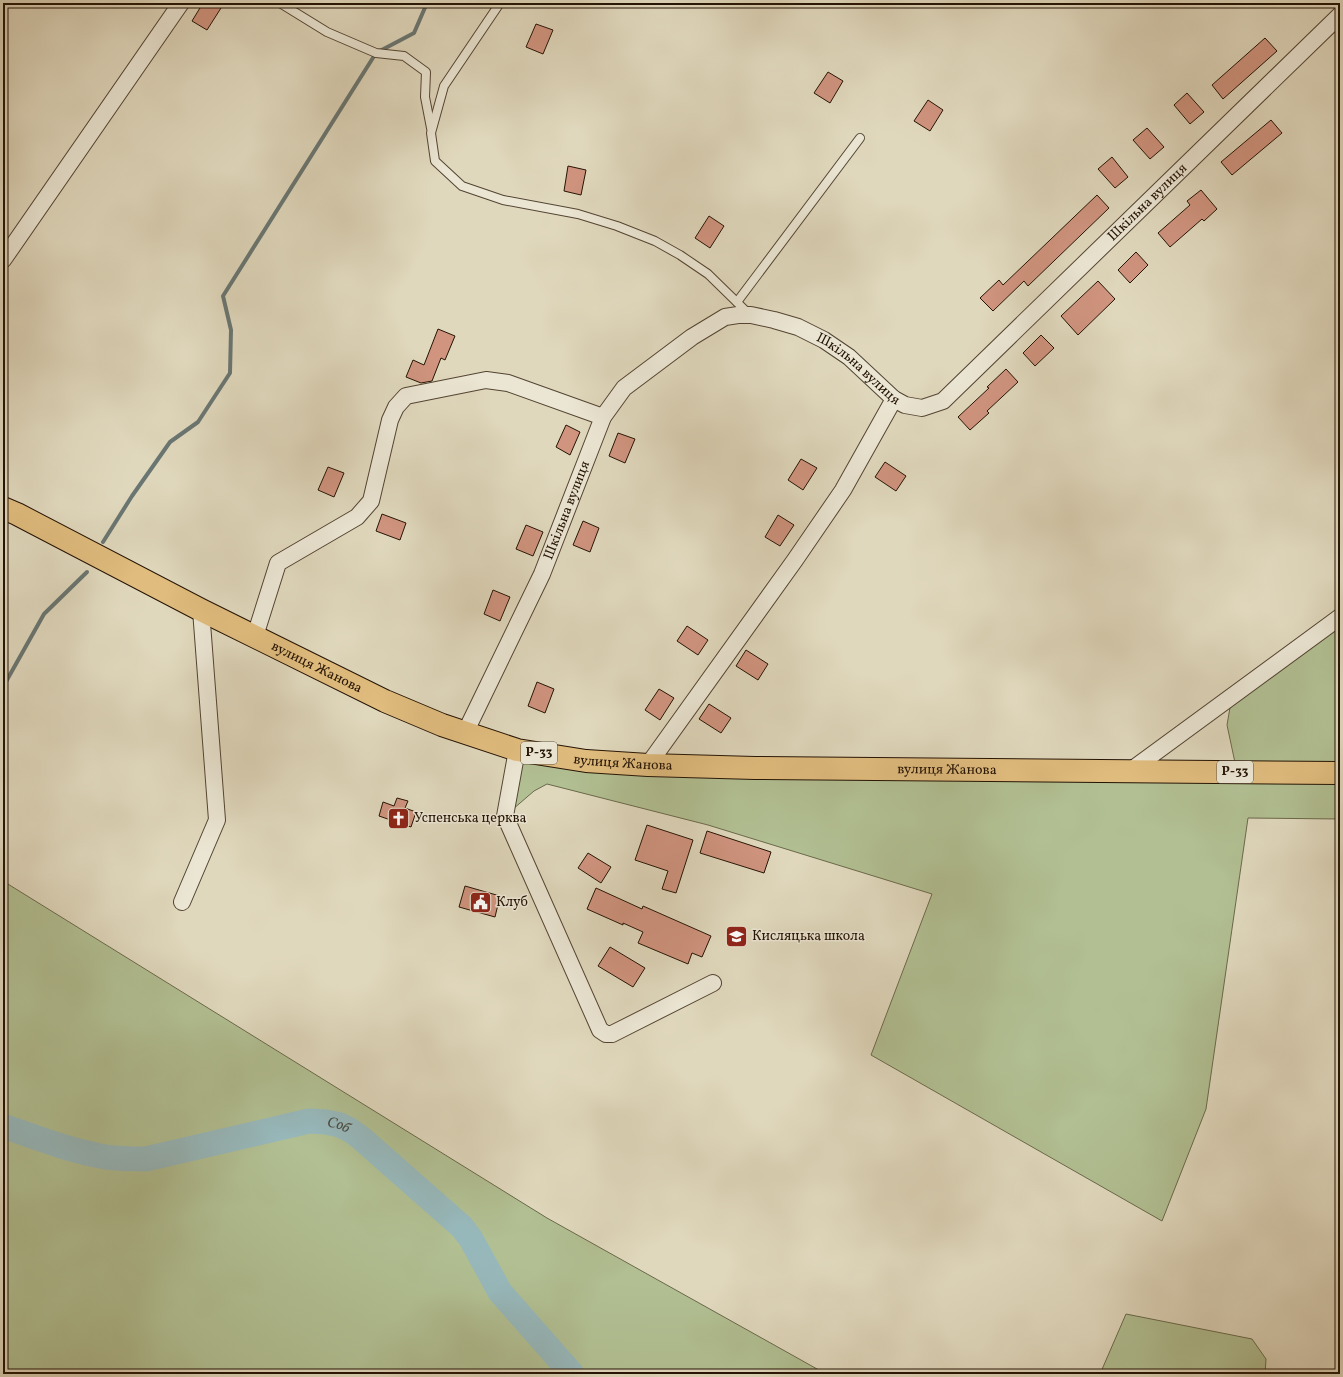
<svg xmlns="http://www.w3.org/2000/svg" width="1343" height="1377" font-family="Vollkorn,serif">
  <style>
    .green { fill: #b1bf92; stroke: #6a694b }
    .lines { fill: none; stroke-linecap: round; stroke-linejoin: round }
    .stream { stroke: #697672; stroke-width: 4 }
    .river { stroke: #97b8bb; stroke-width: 25 }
    .building { fill: #d0947f; stroke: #241304 }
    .lane-casing { stroke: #534432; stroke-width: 10 }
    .street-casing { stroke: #534432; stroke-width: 18 }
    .primary-casing { stroke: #241304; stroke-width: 24 }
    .lane { stroke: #ebe6d4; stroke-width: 8 }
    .street { stroke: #ebe6d4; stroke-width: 16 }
    .primary { stroke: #e0bc7e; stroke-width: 22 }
    .labels { text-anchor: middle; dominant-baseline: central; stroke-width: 3; stroke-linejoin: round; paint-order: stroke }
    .shield { fill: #ebe6d4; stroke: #605242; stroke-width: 1 }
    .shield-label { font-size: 13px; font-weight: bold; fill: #241304 }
    .street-label { font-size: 14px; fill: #241304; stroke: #ebe6d4 }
    .poi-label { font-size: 14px; fill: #241304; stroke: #ebe6d4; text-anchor: start }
    .water-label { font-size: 15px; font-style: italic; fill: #4c4d44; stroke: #ebe6d4 }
  </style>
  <rect width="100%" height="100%" fill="#e0d8bd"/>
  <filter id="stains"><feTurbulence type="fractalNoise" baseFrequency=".005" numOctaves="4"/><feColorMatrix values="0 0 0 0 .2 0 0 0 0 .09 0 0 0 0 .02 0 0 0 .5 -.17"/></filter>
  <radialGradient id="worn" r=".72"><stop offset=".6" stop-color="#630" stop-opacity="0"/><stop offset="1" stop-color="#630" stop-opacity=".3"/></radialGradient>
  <!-- green -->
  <g class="green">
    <polygon points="1340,617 1340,819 1248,818 1206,1109 1162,1221 871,1055 932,894 708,825 547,784 534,791 505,816 517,750 586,761 1237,772 1227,725 1232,696"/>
    <polygon points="3,881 547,1218 826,1374 3,1374"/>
    <polygon points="1126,1314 1252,1339 1266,1359 1265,1374 1100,1374"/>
  </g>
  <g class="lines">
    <!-- stream -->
    <g class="stream">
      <polyline points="103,542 132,496 170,442 198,422 230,373 231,330 223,296 376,53 414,33 427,3"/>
      <polyline points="3,687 44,614 87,572"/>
    </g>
    <!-- river -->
    <path class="river" id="s1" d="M3,1126C37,1138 71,1151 106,1157C119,1159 132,1159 146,1159L309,1121L326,1122L340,1125L350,1130L361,1138L462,1227L471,1239L500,1292L572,1374"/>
  </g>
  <!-- building -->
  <g class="building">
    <polygon points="203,3 212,3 221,8 207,30 192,21"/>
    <polygon points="536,24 553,30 543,54 526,47"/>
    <polygon points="1265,38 1277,51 1223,99 1212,85"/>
    <polygon points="828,72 843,81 830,103 814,93"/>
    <polygon points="1187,93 1204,112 1190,124 1174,105"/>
    <polygon points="928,100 943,110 930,131 914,121"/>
    <polygon points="1271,120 1282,133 1232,175 1221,162"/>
    <polygon points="1147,128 1164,147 1150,159 1133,140"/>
    <polygon points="1112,157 1128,177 1115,188 1098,169"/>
    <polygon points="568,166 586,170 581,195 564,191"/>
    <polygon points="1201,190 1217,209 1204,221 1202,219 1170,247 1158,233 1190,205 1187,201"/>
    <polygon points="1097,195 1109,208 1028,286 1024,281 993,311 980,298 999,280 1003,285"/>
    <polygon points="709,216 724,226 710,248 695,238"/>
    <polygon points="1136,252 1148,265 1130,283 1118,270"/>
    <polygon points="1098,281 1115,299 1078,335 1061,316"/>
    <polygon points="438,329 455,336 445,360 441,358 432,381 421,383 406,377 413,360 424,365"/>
    <polygon points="1041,335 1054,348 1035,366 1023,353"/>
    <polygon points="1006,369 1018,382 987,411 989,413 970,430 958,417 989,388 987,387"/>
    <polygon points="566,425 580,432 570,455 556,447"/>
    <polygon points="618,433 635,439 625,463 609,456"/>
    <polygon points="801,459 817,468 803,490 788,480"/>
    <polygon points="885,462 906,476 896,491 875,477"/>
    <polygon points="328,467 344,473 334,497 318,490"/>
    <polygon points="382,514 406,523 400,540 376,531"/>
    <polygon points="778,515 794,525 780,546 765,537"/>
    <polygon points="583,521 599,528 590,552 573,545"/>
    <polygon points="526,525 543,532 533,556 516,549"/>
    <polygon points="493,590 510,597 500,621 484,614"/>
    <polygon points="687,626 708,640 698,655 677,641"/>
    <polygon points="746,650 768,664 758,680 736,666"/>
    <polygon points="537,682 554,689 545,713 528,706"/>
    <polygon points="659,689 674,698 660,720 645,710"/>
    <polygon points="709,704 731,718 721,733 699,719"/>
    <polygon points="397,798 408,801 405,808 416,812 411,827 379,816 383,802 394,806"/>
    <polygon points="647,825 693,840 676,893 662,889 668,871 635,860"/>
    <polygon points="707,831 771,852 764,873 700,853"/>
    <polygon points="588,853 611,867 601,883 578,868"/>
    <polygon points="465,886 500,896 495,917 459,907"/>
    <polygon points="596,888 642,909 643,906 711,936 702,957 692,953 688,964 638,943 643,932 623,923 623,925 587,909"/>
    <polygon points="610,947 645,968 633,987 598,966"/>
  </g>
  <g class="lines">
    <defs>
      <g id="lane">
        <polyline points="280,3 327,32 376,53 404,56 426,72 425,97 431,128"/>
        <polyline points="500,3 444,86 431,133 435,161 462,186 503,200 578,214 617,226 655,241 680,255 708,274 750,315"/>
        <polyline points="737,302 860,138"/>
      </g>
      <g id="street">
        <polyline points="3,260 181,3"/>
        <polyline points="255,636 278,563 357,517 371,501 390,420 396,407 406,396 486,380 508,383 603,417"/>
        <path id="s2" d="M465,733L542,574L603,417L624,388L692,337L725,317L738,315H751L774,320L798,327L824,340L849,357L894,399L905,405L922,408L943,401L1340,15"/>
        <polyline points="517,750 505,816 600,1030 606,1034 612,1034 713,983"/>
        <polyline points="648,765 795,560 843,490 894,399"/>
        <polyline points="1130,771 1340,617"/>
        <polyline points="182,902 217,820 201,610"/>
      </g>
      <g id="primary">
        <path id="s3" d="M3,508L17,514L201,610L385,701L442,725L517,750L586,761L648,765L755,768L1340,773"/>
      </g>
    </defs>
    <!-- lane casing -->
    <use href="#lane" class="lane-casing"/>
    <!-- street casing -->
    <use href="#street" class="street-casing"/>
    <!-- primary casing -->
    <use href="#primary" class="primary-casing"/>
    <!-- lane -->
    <use href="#lane" class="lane"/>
    <!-- street -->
    <use href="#street" class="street"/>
    <!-- primary -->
    <use href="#primary" class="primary"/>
  </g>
  <!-- icons -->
  <defs>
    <symbol id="church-square" viewBox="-11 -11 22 22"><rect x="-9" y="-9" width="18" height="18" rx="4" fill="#8f2418" stroke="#ebe6d4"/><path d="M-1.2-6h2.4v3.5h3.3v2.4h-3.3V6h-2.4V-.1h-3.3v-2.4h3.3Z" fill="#fff"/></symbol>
    <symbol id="civic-square" viewBox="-11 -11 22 22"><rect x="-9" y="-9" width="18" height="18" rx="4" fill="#8f2418" stroke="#ebe6d4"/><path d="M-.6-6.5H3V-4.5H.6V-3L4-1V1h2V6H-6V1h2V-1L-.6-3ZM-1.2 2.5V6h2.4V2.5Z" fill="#fff"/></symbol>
    <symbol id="school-square" viewBox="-11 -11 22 22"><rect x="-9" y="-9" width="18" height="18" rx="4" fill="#8f2418" stroke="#ebe6d4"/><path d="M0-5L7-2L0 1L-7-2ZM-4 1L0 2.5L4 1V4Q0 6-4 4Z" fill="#fff"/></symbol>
  </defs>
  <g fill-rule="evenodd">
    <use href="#church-square" x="386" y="806" width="25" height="25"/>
    <use href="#civic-square" x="468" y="890" width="25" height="25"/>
    <use href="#school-square" x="724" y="924" width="25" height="25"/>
  </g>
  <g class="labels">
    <!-- shield labels -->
    <g class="shield">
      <rect x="521" y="742" width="36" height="22" rx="3"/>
      <rect x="1217" y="761" width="36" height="22" rx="3"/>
    </g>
    <g class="shield-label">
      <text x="539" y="753">Р-33</text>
      <text x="1235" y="772">Р-33</text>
    </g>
    <!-- street labels -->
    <g class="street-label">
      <text stroke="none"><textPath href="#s2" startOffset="1037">Шкільна вулиця</textPath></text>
      <text stroke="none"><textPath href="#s2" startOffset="653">Шкільна вулиця</textPath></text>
      <text stroke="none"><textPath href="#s2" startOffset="245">Шкільна вулиця</textPath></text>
      <text stroke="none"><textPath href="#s3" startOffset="352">вулиця Жанова</textPath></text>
      <text stroke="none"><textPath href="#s3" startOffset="676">вулиця Жанова</textPath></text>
      <text stroke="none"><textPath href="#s3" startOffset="1000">вулиця Жанова</textPath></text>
    </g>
    <!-- poi labels -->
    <g class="poi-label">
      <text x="414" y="818">Успенська церква</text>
      <text x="496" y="902">Клуб</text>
      <text x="752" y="936">Кисляцька школа</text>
    </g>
    <!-- water labels -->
    <g class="water-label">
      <text stroke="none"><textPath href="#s1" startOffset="345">Соб</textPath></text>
    </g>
  </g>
  <!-- margin -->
  <rect width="1343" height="1377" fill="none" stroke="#e0d8bd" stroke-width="16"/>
  <rect x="4" y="4" width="1335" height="1369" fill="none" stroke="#241304" stroke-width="2"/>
  <rect x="8" y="8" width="1327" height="1361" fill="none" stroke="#241304"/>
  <rect width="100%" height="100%" filter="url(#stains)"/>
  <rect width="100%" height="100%" fill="url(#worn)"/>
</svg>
